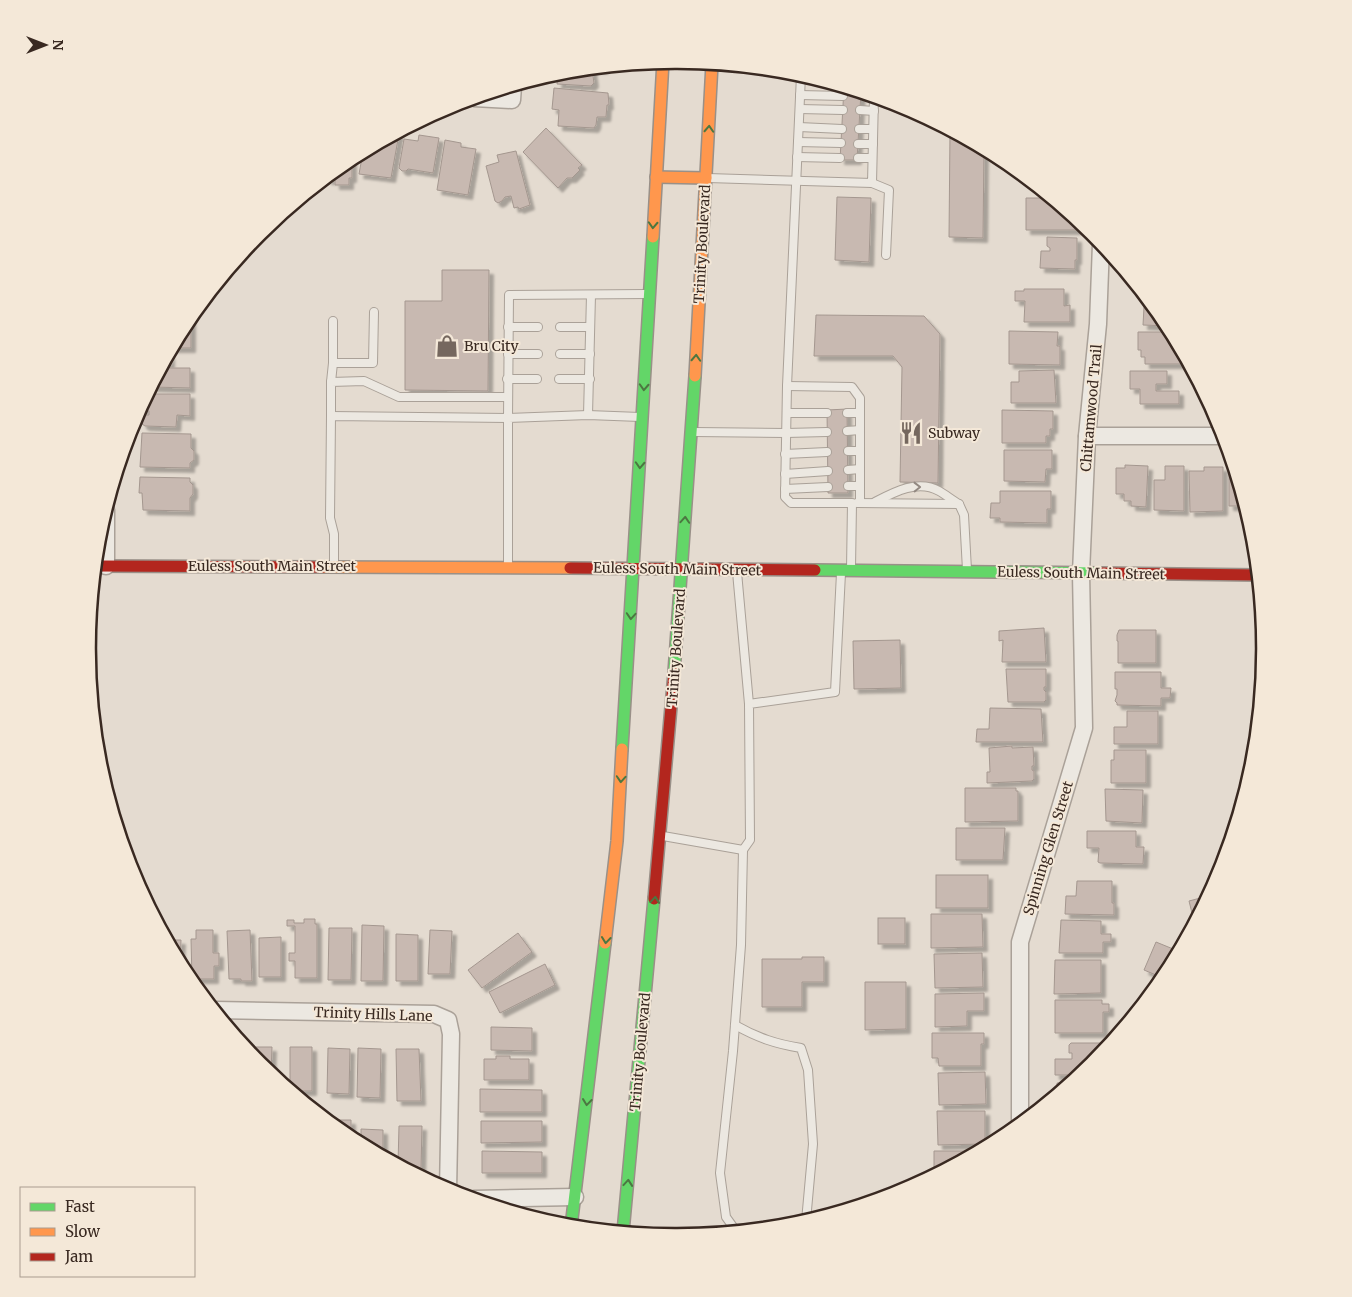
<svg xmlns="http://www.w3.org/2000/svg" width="1352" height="1297" font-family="Merriweather,serif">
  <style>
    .building { fill: #c8b9b1; stroke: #a4978f; filter: url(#shadow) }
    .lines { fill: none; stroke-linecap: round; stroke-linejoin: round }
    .lane-casing { stroke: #aaa198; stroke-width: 10 }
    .street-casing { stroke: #aaa198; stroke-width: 19 }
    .fast-casing { stroke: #999088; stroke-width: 14 }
    .slow-casing { stroke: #999088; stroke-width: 14 }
    .jam-casing { stroke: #999088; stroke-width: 14 }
    .lane { stroke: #ece8e1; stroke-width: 8 }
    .street { stroke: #ece8e1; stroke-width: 16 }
    .fast { stroke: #63d668; stroke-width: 11 }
    .slow { stroke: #ff974d; stroke-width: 11 }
    .jam { stroke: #b3261e; stroke-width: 11 }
    .oneway { stroke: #4c7741 }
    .oneway2 { stroke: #928881 }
    .labels { text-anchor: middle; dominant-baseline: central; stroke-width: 4; stroke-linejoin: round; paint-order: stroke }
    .street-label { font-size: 14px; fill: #392921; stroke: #f4e8d8 }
    .poi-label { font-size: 14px; fill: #392921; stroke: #f4e8d8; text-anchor: start }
    .rim { fill: none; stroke: #392921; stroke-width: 2.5 }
  </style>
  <defs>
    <filter id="shadow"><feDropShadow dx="4.5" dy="4.5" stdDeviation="1" flood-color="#0004"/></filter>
  </defs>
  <rect width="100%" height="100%" fill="#e4dbd0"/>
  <!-- building -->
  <g class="building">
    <polygon points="604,67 604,69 592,69 594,83 591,86 557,84 558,74 555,73"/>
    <polygon points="844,87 861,92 857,160 840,160"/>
    <polygon points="554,88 608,93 609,105 607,105 606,117 597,117 596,125 594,128 558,126 559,110 552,109"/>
    <polygon points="546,128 582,165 578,168 580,170 572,178 567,178 558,188 523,152"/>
    <polygon points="950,131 984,149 983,238 949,237"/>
    <polygon points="397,133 399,134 391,178 359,174 363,152 373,146 379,147 380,143"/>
    <polygon points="419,135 439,138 433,173 408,169 406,171 402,171 399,168 404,139 418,141"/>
    <polygon points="445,140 461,143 461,147 476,149 468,195 437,190"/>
    <polygon points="516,151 530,205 519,209 518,207 514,208 511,196 505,197 502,201 498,203 495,201 486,166 499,162 497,155"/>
    <polygon points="352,158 352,178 349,178 349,185 335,185 335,180 327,180 327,178"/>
    <polygon points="837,197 871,198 869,262 835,260"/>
    <polygon points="1026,198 1050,198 1078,220 1077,230 1026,230"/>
    <polygon points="1047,237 1077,238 1077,260 1075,260 1075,269 1040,268 1041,251 1050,251 1050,248 1047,246"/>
    <polygon points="442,270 489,270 488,391 405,390 405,301 442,301"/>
    <polygon points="1024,289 1064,289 1064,306 1070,305 1070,322 1024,322 1025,301 1015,301 1015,291 1024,291"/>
    <polygon points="1147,299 1165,322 1168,326 1143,325 1144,307 1147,307"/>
    <polygon points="816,315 924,316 940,334 938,483 900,482 902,367 893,356 814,356"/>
    <polygon points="191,316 191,348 173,348 187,321"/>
    <polygon points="1009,331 1058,332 1057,346 1060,346 1060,365 1009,364"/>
    <polygon points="1138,332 1171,332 1187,364 1145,364 1145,357 1141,357 1141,350 1138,350"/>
    <polygon points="170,354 170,368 190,368 190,388 152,387"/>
    <polygon points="1054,370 1056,403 1011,403 1011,382 1019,382 1019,371"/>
    <polygon points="1130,371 1167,371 1167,384 1156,384 1156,391 1179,391 1179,404 1140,404 1140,389 1130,389"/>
    <polygon points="148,394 190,394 190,416 177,415 176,427 145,426 142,424 142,417 145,415 149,415 149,411 139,410"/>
    <polygon points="847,409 848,493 828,493 827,410"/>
    <polygon points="1002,410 1053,411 1053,429 1050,429 1050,436 1046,436 1046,443 1002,443"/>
    <polygon points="142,433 191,434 191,448 194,451 194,460 190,463 190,468 140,467"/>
    <polygon points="1004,450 1052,450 1052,469 1046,469 1045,482 1004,481"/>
    <polygon points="1125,465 1148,466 1146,507 1131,506 1131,501 1124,501 1124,494 1116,494 1116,468 1125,468"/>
    <polygon points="1165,466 1184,466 1184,511 1154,510 1154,480 1165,480"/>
    <polygon points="1204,467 1223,467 1223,511 1190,512 1189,471 1204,471"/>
    <polygon points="1229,475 1235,475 1245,506 1229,506"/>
    <polygon points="140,477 190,478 190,482 193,485 193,494 190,498 190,511 143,510 142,493 139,493"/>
    <polygon points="1000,491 1051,491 1051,509 1047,509 1047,523 1000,522 1000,518 990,518 991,503 1000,503"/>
    <polygon points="1044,628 1046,662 1002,662 1003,640 999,641 999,631"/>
    <polygon points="1119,630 1156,630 1156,663 1118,663 1118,641 1117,641 1117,635"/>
    <polygon points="900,640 901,688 854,689 853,641"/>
    <polygon points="1006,669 1046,669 1046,687 1044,687 1044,690 1046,692 1046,700 1044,702 1008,702"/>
    <polygon points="1115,672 1161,672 1161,688 1171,688 1170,698 1161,698 1161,706 1117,705 1117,703 1115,701 1117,695 1117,689 1115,689"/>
    <polygon points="990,708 1041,709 1043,742 976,742 977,729 989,729"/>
    <polygon points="1127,711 1158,711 1158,744 1114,744 1114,727 1127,727"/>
    <polygon points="1012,746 1012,748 1033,747 1034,766 1032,766 1032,770 1034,771 1034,779 1032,781 987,783 987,772 990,772 989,748"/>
    <polygon points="1114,750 1146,750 1146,783 1111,783 1111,760 1114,760"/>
    <polygon points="965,788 1016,788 1016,791 1018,791 1018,821 965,822"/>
    <polygon points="1105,789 1143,790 1142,823 1106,821"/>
    <polygon points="956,828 1005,828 1003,860 956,860"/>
    <polygon points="1087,831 1136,831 1136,847 1144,847 1143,864 1100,863 1098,862 1099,848 1087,848"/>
    <rect x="936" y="875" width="52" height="33"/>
    <polygon points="1077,881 1112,881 1112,903 1114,903 1114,915 1065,914 1066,896 1076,896"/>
    <polygon points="1208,896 1194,921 1189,901"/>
    <polygon points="931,914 982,914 983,947 931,948"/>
    <rect x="878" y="918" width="27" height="26"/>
    <polygon points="304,919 315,919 315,924 317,924 317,978 295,978 295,961 289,961 289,953 295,953 295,926 287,926 287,920 294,920 294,923 304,923"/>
    <polygon points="1061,920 1101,921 1101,934 1111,934 1111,942 1103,942 1103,953 1059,953"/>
    <polygon points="362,925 384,926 383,981 361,981"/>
    <polygon points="329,928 352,928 351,980 328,980"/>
    <polygon points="196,930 213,930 213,953 219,953 219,966 214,966 214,979 192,979 191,939 196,939"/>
    <polygon points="250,930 252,981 241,981 241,979 229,979 227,931"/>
    <polygon points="430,930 452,931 450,974 428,974"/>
    <polygon points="518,933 532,952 482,988 468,970"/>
    <polygon points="396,934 418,935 418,981 396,981"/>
    <polygon points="281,937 281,977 259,977 259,938"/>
    <polygon points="168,940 181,940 180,963"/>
    <polygon points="1156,942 1178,951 1163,978 1144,970"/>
    <polygon points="982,953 983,987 935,988 934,954"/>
    <polygon points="802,957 824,957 824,982 802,982 802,1007 762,1007 762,959 802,959"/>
    <polygon points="1055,960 1101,960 1101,993 1054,994"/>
    <polygon points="545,964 555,985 500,1013 489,992"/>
    <polygon points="865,982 906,982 906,1029 865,1030"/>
    <polygon points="984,993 984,1011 967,1011 967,1026 935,1027 935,994"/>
    <polygon points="1055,1000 1102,1000 1102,1004 1109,1004 1109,1012 1103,1012 1103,1033 1055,1033"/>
    <polygon points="491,1027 532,1028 532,1051 491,1050"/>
    <polygon points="932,1033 984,1033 984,1044 981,1044 981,1066 939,1066 938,1058 932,1058"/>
    <polygon points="1071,1043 1103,1043 1103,1051 1092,1065 1079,1075 1055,1075 1055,1059 1072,1059 1072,1053 1069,1053 1069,1045"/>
    <polygon points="250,1047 272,1047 271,1074 260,1064 250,1053"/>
    <polygon points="290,1047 312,1047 312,1091 292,1091 290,1090"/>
    <polygon points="328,1048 350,1049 349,1094 327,1093"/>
    <polygon points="358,1048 381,1049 380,1098 357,1097"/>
    <polygon points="396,1049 419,1049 421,1101 397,1101"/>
    <polygon points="496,1056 510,1056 510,1059 529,1059 529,1080 484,1080 484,1059 496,1059"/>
    <polygon points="985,1072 986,1104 939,1105 938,1073"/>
    <polygon points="1070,1082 1057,1093 1057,1083"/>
    <polygon points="480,1089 542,1090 542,1112 480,1112"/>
    <polygon points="937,1111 985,1111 985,1144 938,1145"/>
    <polygon points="329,1120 351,1120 351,1139 329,1121"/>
    <polygon points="481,1121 542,1121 542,1142 481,1143"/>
    <polygon points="399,1126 422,1126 421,1169 407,1169 398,1164"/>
    <polygon points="361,1129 383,1130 383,1156 361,1144"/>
    <polygon points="482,1151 542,1152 542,1173 482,1173"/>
    <polygon points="934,1151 979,1151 934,1175"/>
  </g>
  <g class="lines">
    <defs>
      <g id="lane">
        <polyline points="801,75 787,386 785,497 791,503 852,503 851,569"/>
        <polyline points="801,79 816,79"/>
        <polyline points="800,95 843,96"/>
        <polyline points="860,95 870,95"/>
        <polyline points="800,109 843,110"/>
        <polyline points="860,110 874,111"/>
        <polyline points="799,127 842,129"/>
        <polyline points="859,129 873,129"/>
        <polyline points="798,142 841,143"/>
        <polyline points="858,144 873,144"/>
        <polyline points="797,157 840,158"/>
        <polyline points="858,158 872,158"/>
        <polyline points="708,178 872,183 874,97"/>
        <polyline points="872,183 889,190 886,255"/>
        <polyline points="508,327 538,327"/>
        <polyline points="560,327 590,327"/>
        <polyline points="508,354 538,354"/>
        <polyline points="560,354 590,354"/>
        <polyline points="333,363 373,363 374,312"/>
        <polyline points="507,379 537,379"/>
        <polyline points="559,379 590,379"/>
        <polyline points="331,382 333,363 333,321"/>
        <polyline points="787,386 852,387 860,398 860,503"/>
        <polyline points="787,413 827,413"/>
        <polyline points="847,413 860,413"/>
        <polyline points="588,415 591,295"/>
        <polyline points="331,416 331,382 364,381 399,397 507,397"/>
        <polyline points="847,431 860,430"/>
        <polyline points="694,432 786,433 827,432"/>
        <polyline points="848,451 860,451"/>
        <polyline points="785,454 827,452"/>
        <polyline points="848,470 860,469"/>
        <polyline points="785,474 828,471"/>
        <polyline points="848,486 860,486"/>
        <polyline points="785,489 828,487"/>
        <path d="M875,502C894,492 918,479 939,491C946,495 952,500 959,504"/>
        <polyline points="857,503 959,504 964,515 967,570"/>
        <polyline points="334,564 334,534 330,518 331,416 508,418 509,295 647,294"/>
        <polyline points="508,566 508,418 588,415 640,417"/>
        <polyline points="737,572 749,704"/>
        <polyline points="663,836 743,850 750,840 749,704 835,692 841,573"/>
        <path d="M735,1025C758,1038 776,1044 801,1048L808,1070L813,1144L806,1221"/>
        <polyline points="736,1231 726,1217 720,1173 733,1051 741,945 743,850"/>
      </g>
      <g id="street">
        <polyline points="474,98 512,100 513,86"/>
        <polyline points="1087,436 1224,436"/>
        <polyline points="106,510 106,566"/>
        <polyline points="215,1010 434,1014 448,1020 451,1034 448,1191"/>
        <polyline points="1020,1124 1020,942 1084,728 1081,573 1087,436 1098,324 1101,244"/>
        <polyline points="474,1199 575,1197"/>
      </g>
      <g id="fast">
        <polyline points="815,570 1100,573"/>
        <polyline points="674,673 695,376"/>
        <polyline points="622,749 653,237"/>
        <polyline points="571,1227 605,943"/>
        <polyline points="623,1232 654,899"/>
      </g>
      <g id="slow">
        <polyline points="656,177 706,178"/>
        <polyline points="653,237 663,61"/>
        <polyline points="695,376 712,64"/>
        <polyline points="323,567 570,568"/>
        <polyline points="605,943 617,841 622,749"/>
      </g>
      <g id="jam">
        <polyline points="96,566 323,567"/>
        <polyline points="570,568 815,570"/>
        <polyline points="1100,573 1257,575"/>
        <polyline points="654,899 674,673"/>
      </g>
    </defs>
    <!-- lane casing -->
    <use href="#lane" class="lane-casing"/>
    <!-- street casing -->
    <use href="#street" class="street-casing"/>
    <!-- fast casing -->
    <use href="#fast" class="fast-casing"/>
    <!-- slow casing -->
    <use href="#slow" class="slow-casing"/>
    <!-- jam casing -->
    <use href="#jam" class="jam-casing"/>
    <!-- lane -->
    <use href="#lane" class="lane"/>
    <!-- street -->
    <use href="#street" class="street"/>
    <!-- fast -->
    <use href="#fast" class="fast"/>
    <!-- slow -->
    <use href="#slow" class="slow"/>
    <!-- jam -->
    <use href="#jam" class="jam"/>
  </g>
  <!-- one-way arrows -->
  <defs><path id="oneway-chevron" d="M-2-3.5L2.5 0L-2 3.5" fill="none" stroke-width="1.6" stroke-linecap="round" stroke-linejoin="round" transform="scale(1.25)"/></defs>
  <g class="oneway">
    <use href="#oneway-chevron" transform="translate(709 129) rotate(-87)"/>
    <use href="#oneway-chevron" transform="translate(653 225) rotate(93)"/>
    <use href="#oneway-chevron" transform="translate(696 358) rotate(-87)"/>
    <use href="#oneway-chevron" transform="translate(644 387) rotate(93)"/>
    <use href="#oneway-chevron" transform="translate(640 465) rotate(93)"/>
    <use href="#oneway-chevron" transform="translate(685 520) rotate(-86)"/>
    <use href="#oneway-chevron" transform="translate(631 616) rotate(94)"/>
    <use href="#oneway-chevron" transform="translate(621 779) rotate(94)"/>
    <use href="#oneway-chevron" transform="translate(655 900) rotate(-85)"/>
    <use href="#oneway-chevron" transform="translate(606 940) rotate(96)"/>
    <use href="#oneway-chevron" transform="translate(587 1102) rotate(97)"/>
    <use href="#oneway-chevron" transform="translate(628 1183) rotate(-85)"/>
  </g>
  <use class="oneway2" href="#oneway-chevron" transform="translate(917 487) rotate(-1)"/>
  <!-- icons -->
  <defs>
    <symbol id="shop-bare" viewBox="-9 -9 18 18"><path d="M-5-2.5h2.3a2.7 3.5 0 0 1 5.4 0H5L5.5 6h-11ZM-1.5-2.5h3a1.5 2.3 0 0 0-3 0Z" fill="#75675e" stroke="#f4e8d8" stroke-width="2.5" paint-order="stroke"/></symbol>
    <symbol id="restaurant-bare" viewBox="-9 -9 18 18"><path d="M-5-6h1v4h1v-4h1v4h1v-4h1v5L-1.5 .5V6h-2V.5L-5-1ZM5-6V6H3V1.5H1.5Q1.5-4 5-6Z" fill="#75675e" stroke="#f4e8d8" stroke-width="2.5" paint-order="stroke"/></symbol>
  </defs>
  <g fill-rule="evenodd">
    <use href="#shop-bare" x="431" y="330" width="32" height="32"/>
    <use href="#restaurant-bare" x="895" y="417" width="32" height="32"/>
  </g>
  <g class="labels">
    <!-- street labels -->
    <g class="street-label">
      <text transform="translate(702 244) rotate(-87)">Trinity Boulevard</text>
      <text transform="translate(1091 408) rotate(-85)">Chittamwood Trail</text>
      <text x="272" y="566">Euless South Main Street</text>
      <text transform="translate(677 569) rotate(1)">Euless South Main Street</text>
      <text transform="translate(1081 573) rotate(1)">Euless South Main Street</text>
      <text transform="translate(676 648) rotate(-86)">Trinity Boulevard</text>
      <text transform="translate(1048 848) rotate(-73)">Spinning Glen Street</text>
      <text transform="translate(373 1014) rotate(2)">Trinity Hills Lane</text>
      <text transform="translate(640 1052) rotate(-85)">Trinity Boulevard</text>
    </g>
    <!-- poi labels -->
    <g class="poi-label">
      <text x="464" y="346">Bru City</text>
      <text x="928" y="433">Subway</text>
    </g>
  </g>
  <!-- crop -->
  <path d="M0 0H1352V1297H0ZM675 69H677A579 579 0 0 1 1256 648V649A579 579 0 0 1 677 1228H675A579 579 0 0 1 96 649V648A579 579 0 0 1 675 69Z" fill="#f4e8d8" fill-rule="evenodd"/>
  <path class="rim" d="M675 69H677A579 579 0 0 1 1256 648V649A579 579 0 0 1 677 1228H675A579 579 0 0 1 96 649V648A579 579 0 0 1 675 69Z"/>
  <!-- legend -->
  <rect x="20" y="1187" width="175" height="90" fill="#f4e8d8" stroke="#a99c8f"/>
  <rect x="30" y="1203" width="25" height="8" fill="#63d668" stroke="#a99c8f"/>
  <text x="65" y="1212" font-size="15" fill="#392921">Fast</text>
  <rect x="30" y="1228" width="25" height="8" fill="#ff974d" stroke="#a99c8f"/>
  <text x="65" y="1237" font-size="15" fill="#392921">Slow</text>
  <rect x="30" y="1253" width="25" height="8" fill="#b3261e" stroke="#a99c8f"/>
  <text x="65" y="1262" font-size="15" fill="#392921">Jam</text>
  <!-- north arrow -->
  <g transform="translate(45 45) rotate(90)" stroke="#f4e8d8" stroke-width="4" paint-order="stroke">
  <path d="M0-4L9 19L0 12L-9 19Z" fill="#392921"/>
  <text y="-8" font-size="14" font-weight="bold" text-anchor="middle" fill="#392921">N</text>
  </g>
</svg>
